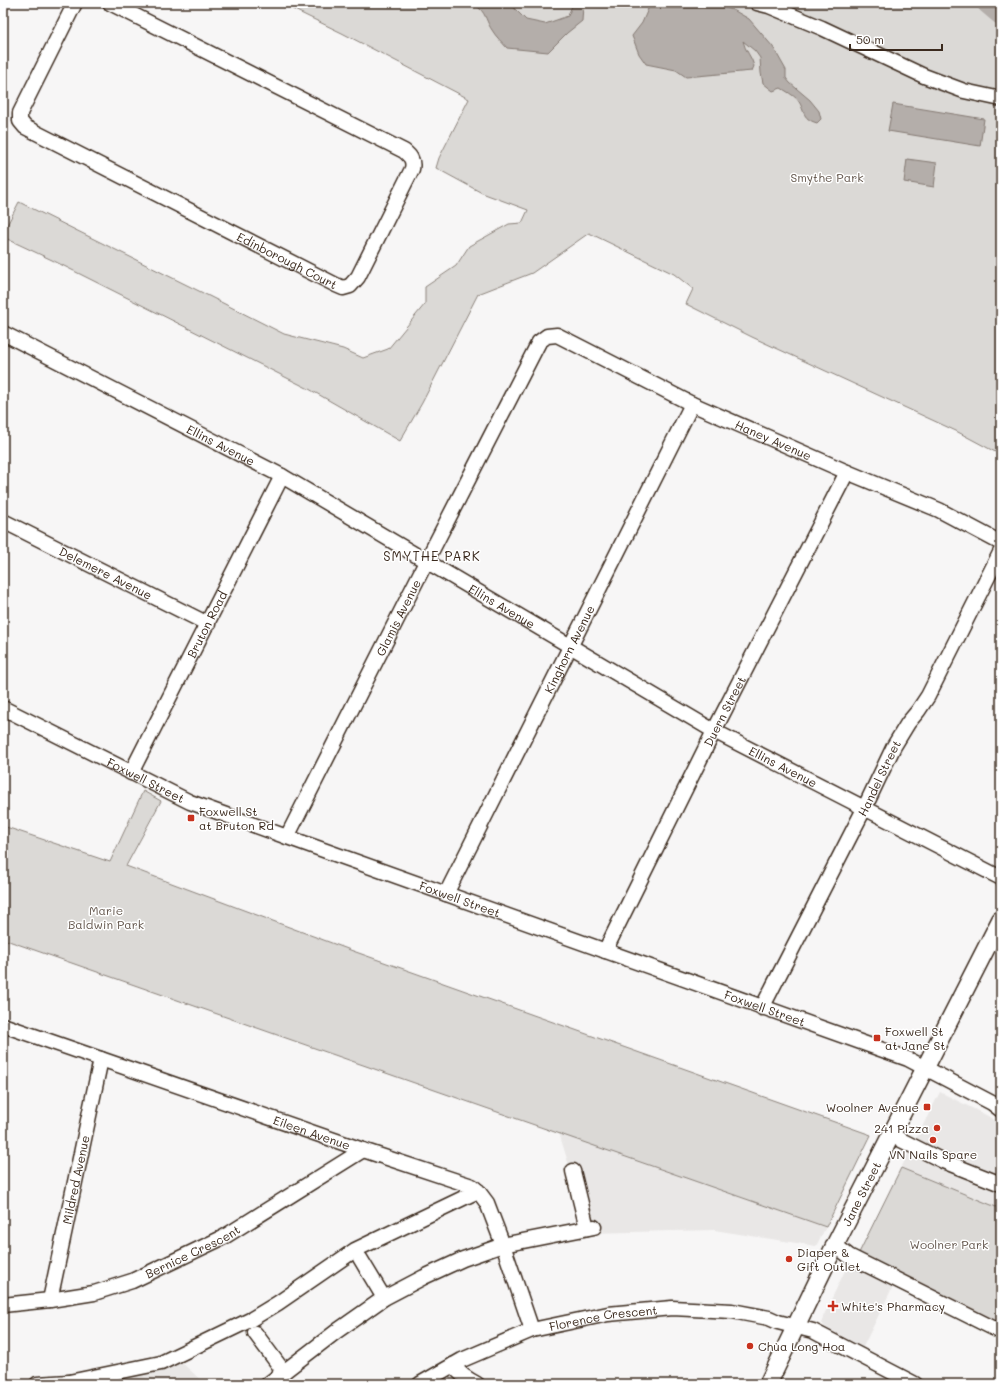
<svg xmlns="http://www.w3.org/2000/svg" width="1004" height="1387" font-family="Mali,sans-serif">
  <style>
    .built { fill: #e9e7e6 }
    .green { fill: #dbd9d6; stroke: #8b827a }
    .water { fill: #b4aeaa; stroke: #847972 }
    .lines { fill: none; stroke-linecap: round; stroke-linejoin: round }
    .river { stroke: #b4aeaa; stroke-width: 22 }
    .minor-casing { stroke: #3b2a1e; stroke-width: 17 }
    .major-casing { stroke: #3b2a1e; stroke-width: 20 }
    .minor { stroke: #fff; stroke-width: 14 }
    .major { stroke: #fff; stroke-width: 17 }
    .poi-dot { fill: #c8321e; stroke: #fff; stroke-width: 1.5 }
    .labels { text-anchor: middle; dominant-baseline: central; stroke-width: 3; stroke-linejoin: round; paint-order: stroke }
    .park-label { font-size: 12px; fill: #63564c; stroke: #fff }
    .street-label { font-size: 12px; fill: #3b2a1e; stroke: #fff }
    .poi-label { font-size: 12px; fill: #3b2a1e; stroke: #fff; text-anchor: start }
    .neighbourhood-label { font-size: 13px; letter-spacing: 1px; fill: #3b2a1e; stroke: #fff }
  </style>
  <rect width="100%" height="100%" fill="#f7f6f6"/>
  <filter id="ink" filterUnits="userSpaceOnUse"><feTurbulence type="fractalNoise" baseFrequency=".025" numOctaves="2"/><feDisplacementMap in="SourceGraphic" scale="8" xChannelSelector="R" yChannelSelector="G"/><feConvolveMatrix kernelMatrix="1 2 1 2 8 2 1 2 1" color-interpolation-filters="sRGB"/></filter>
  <g filter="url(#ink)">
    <!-- built -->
    <g class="built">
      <polygon points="940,1092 988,1116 1001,1126 1001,1209 901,1168"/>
      <polygon points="559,1133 826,1227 816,1246 714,1230 590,1233"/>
      <polygon points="850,1260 894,1284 863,1347 825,1327 822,1323 823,1317"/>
      <polygon points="179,1360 205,1384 105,1384"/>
    </g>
    <!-- green -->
    <g class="green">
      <polygon points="280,3 1001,3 1001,455 956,431 752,337 686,304 693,289 674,274 589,233 532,273 478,294 422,403 400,441 309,389 52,260 3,237 3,233 19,202 201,292 284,334 343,349 363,358 388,349 425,304 425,287 456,266 469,246 509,224 522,223 528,210 482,193 436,168 439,158 469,99 342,33"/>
      <polygon points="143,791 161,801 126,866 353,951 871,1135 826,1227 3,939 3,826 110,862"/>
      <polygon points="901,1168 1001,1209 1001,1329 857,1257"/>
    </g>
    <!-- water -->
    <g class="water">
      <path d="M471,3L510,4L526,20L545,24L568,16L573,3H714L735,11L749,19L773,47L786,70V78L790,83L810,100L819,111L821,119L817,123C800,118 806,110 797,99C793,95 786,91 781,88L773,91L763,83L761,73L760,58L755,51L743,41C745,51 752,57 754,66L752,71L686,77L676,70L646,64L639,54L632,36L642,23L648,9L646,6L631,5L624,8L583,6L582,21L567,33L548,52L507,48C502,42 496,37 492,30C484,18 487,11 471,3Z"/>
      <polygon points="893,104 984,119 980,146 888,131"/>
      <polygon points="907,159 937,163 934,187 904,182"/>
    </g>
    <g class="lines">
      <!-- river -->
      <polyline class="river" points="988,3 1001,14"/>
      <defs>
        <g id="minor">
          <path id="s1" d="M75,3L20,113V121L25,127L336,285L343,288L350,286L358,277L412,169C414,160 410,156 404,151L110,3"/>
          <polyline points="757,3 769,6 822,28 924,76 964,91 1001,99"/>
          <path id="s2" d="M3,333L282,476L714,731L1001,878"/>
          <path id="s3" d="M3,521L208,624"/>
          <path id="s4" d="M3,708L190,802L287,837L908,1059L992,1103L1001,1110"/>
          <path id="s5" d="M131,773L282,476"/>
          <path id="s6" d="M287,837L426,562L539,342L547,336L557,335L692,404L847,472L939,510L1001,543"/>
          <path id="s7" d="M446,894L692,404"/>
          <path id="s8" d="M605,951L714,731L847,472"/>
          <path id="s9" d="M762,1008L864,809L894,746L908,723L918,711L928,696L1001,551"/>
          <path id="s10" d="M3,1025L363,1150L472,1186L478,1191L487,1203L503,1245L532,1330"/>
          <polyline points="891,1135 943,1161 1001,1184"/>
          <polyline points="573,1171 587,1228"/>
          <polyline points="835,1245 849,1256 1001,1332"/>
          <polyline points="360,1258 384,1298"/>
          <path id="s11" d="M50,1300L101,1059"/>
          <path id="s12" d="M3,1305L50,1300L94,1293L132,1281L224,1237L363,1150"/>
          <polyline points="255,1333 284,1372"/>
          <path d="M453,1365C459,1374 467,1379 477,1384"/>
          <polyline points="37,1384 69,1382 161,1363 250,1320 278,1303 355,1250 478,1191"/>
          <polyline points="268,1384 337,1331 384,1298 424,1277 463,1259 503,1245 594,1227"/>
          <path id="s13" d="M420,1384L462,1360L532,1330L608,1314L672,1308L732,1311L769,1318L778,1322L813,1331L915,1384"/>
        </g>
        <g id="major">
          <path id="s14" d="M768,1384L835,1245L1001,919"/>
        </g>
      </defs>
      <!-- minor casing -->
      <use href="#minor" class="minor-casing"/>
      <!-- major casing -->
      <use href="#major" class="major-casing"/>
      <!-- minor -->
      <use href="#minor" class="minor"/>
      <!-- major -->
      <use href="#major" class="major"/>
    </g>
  </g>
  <!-- markers -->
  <g class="poi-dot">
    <rect x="187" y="814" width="8" height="8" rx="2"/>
    <rect x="873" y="1034" width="8" height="8" rx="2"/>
    <rect x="923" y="1103" width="8" height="8" rx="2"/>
    <circle cx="937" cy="1128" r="4"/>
    <circle cx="933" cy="1140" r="4"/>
    <circle cx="789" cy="1259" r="4"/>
    <path d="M831 1300h4v4h4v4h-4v4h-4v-4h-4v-4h4z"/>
    <circle cx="750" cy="1346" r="4"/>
  </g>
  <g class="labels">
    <!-- park labels -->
    <g class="park-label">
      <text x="827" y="177">Smythe Park</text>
      <text x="106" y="910">Marie<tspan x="106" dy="14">Baldwin Park</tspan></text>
      <text x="949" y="1244">Woolner Park</text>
    </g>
    <!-- street labels -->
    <g class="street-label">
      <text stroke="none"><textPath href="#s1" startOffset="433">Edinborough Court</textPath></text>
      <text stroke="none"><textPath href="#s6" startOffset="816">Haney Avenue</textPath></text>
      <text stroke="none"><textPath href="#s2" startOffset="245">Ellins Avenue</textPath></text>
      <text stroke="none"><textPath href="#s3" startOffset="115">Delemere Avenue</textPath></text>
      <text stroke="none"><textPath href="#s2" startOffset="569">Ellins Avenue</textPath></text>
      <text stroke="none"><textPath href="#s6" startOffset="246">Glamis Avenue</textPath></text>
      <text stroke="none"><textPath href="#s5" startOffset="167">Bruton Road</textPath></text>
      <text stroke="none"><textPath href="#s7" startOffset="274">Kinghorn Avenue</textPath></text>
      <text stroke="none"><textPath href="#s8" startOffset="268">Duern Street</textPath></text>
      <text stroke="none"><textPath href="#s2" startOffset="893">Ellins Avenue</textPath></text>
      <text stroke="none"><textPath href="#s9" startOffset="258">Handel Street</textPath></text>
      <text stroke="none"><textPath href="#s4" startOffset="160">Foxwell Street</textPath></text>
      <text stroke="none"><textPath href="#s4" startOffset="496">Foxwell Street</textPath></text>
      <text stroke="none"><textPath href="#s4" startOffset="820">Foxwell Street</textPath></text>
      <text stroke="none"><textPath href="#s10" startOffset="327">Eileen Avenue</textPath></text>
      <text stroke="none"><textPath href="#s11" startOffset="123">Mildred Avenue</textPath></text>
      <text stroke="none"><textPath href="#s14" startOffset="212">Jane Street</textPath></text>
      <text stroke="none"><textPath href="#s12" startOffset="199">Bernice Crescent</textPath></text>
      <text stroke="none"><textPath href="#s13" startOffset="197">Florence Crescent</textPath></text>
    </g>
    <!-- poi labels -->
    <g class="poi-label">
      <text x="199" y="811">Foxwell St<tspan x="199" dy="14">at Bruton Rd</tspan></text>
      <text x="885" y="1031">Foxwell St<tspan x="885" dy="14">at Jane St</tspan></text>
      <text x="919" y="1107" text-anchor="end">Woolner Avenue</text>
      <text x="929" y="1128" text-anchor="end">241 Pizza</text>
      <text x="933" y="1154" text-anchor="middle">VN Nails Spare</text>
      <text x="797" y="1252">Diaper &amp;<tspan x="797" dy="14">Gift Outlet</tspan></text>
      <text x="841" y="1306">White's Pharmacy</text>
      <text x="758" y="1346">Chùa Long Hoa</text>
    </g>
    <!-- neighbourhood labels -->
    <g class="neighbourhood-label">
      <text x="432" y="555">SMYTHE PARK</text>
    </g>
  </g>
  <!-- margin -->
  <rect width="1004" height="1387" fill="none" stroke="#fff" stroke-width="16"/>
  <rect x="8" y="8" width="988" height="1371" fill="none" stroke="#3b2a1e" stroke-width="1.5" filter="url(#ink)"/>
  <!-- scale -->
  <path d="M850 44v6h92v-6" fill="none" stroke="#3b2a1e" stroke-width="2"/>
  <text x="856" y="44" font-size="12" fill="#3b2a1e" stroke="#ffffff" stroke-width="3" paint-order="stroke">50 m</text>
</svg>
